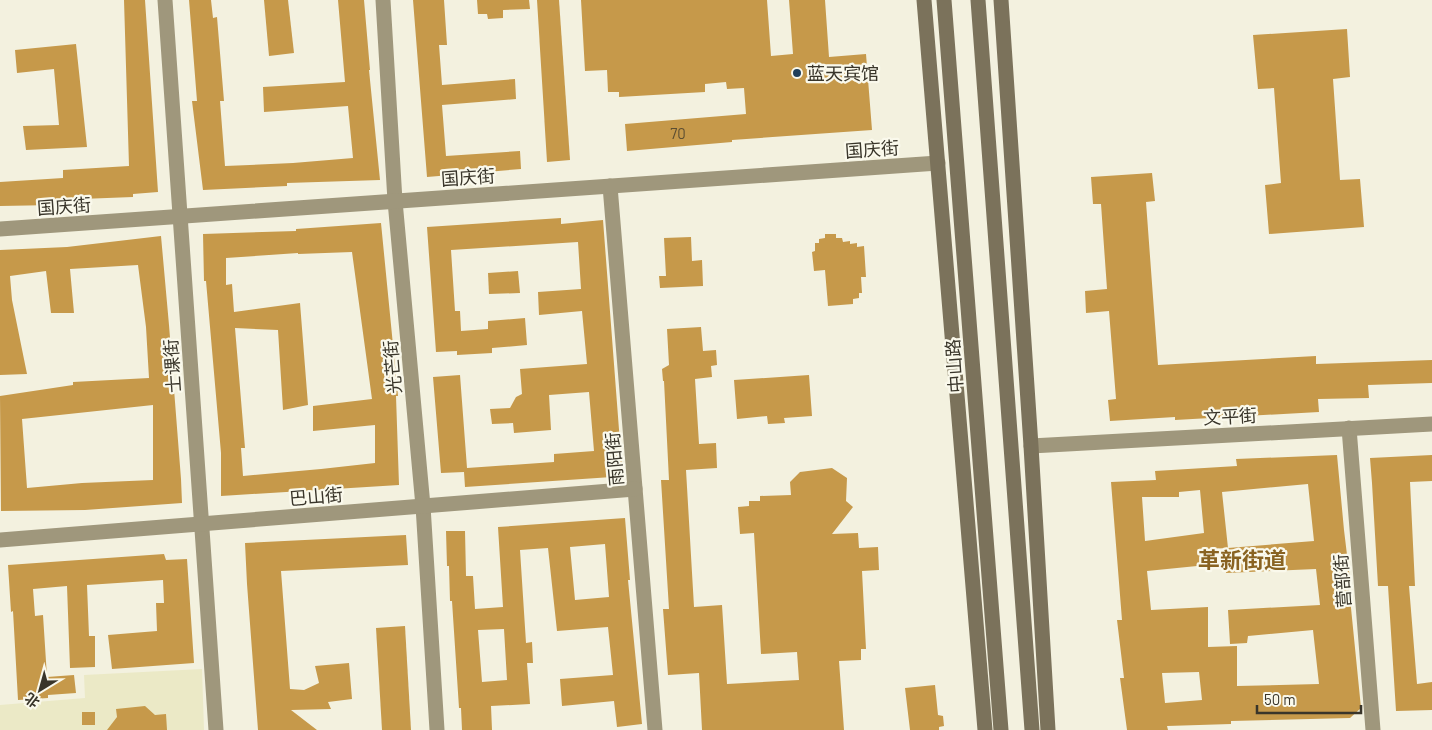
<svg xmlns="http://www.w3.org/2000/svg" width="1432" height="730" font-family="Barlow,'Noto Sans SC',sans-serif">
  <style>
    .plaza { fill: #ebe9c6 }
    .building { fill: #c6994a; fill-rule: evenodd }
    .lines { fill: none; stroke-linecap: round; stroke-linejoin: round }
    .secondary { stroke: #9f977c; stroke-width: 15 }
    .primary { stroke: #7b725b; stroke-width: 15 }
    .poi-dot { fill: #1f3f5b; stroke: #faf9ec; stroke-width: 2 }
    .labels { text-anchor: middle; dominant-baseline: central; stroke-width: 4.5; stroke-linejoin: round; paint-order: stroke }
    .number-label { font-size: 15px; fill: #5c4e32 }
    .poi-label { font-size: 18px; fill: #39352a; stroke: #faf9ec; text-anchor: start }
    .street-label { font-size: 18px; fill: #39352a; stroke: #faf9ec }
    .district-label { font-size: 22px; font-weight: bold; fill: #896322; stroke: #faf9ec }
  </style>
  <rect width="100%" height="100%" fill="#f3f1df"/>
  <!-- plaza -->
  <polygon class="plaza" points="202,669 204,730 0,730 0,705 85,698 84,675"/>
  <!-- building -->
  <g class="building">
    <polygon points="124,0 145,0 158,192 133,194 133,197 55,200 55,205 0,206 0,182 63,178 63,170 129,166"/>
    <polygon points="189,0 211,0 213,18 217,17 224,101 220,101 225,166 293,163 353,158 348,106 264,112 263,87 345,82 338,0 364,0 370,70 369,70 380,180 287,183 287,186 203,190 192,101 197,101"/>
    <polygon points="264,0 288,0 294,53 269,56"/>
    <polygon points="413,0 444,0 447,45 439,45 442,85 515,79 516,99 442,105 446,156 520,151 521,169 427,177"/>
    <polygon points="477,0 529,0 530,9 503,10 503,18 488,19 487,14 478,14"/>
    <polygon points="537,0 559,0 570,160 547,162"/>
    <polygon points="581,0 767,0 771,56 793,54 789,0 825,0 829,57 866,54 872,130 732,140 732,142 627,151 625,124 746,114 744,88 727,89 726,82 705,84 705,92 619,97 619,92 608,92 607,70 585,71"/>
    <polygon points="1347,29 1350,77 1333,79 1340,180 1360,179 1364,227 1269,234 1265,185 1281,183 1274,88 1258,89 1253,35"/>
    <polygon points="76,44 87,147 26,150 23,126 59,125 54,69 17,73 15,50"/>
    <polygon points="1152,173 1155,201 1146,202 1158,365 1316,356 1316,364 1432,360 1432,383 1368,385 1369,398 1318,399 1319,412 1175,420 1175,417 1110,421 1108,400 1116,399 1109,311 1086,313 1085,291 1107,289 1101,204 1093,204 1091,177"/>
    <polygon points="561,218 561,224 603,220 622,469 612,477 465,487 464,472 441,473 433,377 460,375 467,468 554,462 554,454 594,451 589,392 549,395 551,430 514,433 513,423 492,424 490,409 510,408 516,397 522,394 520,369 587,364 582,311 539,315 538,292 581,289 578,242 451,250 455,311 460,311 461,331 488,329 488,321 525,318 527,345 492,348 492,353 457,355 457,351 436,352 427,227"/>
    <path d="M381,223L398,396H396L399,485L221,496V453L206,281H204L203,234L296,231V229ZM352,252L372,399L313,406V431L375,425V463L321,469L243,476L241,448H245L235,328L278,330L283,410L308,405L300,303L234,312L232,284L226,285V258L298,253V254Z"/>
    <polygon points="825,234 836,234 836,238 842,238 843,242 850,241 850,244 857,243 857,247 864,246 866,277 861,277 862,293 859,293 859,298 853,299 853,304 828,306 825,270 814,271 812,252 815,251 815,243 819,243 819,239 825,238"/>
    <path d="M161,236L169,325L181,479L182,503L85,510L1,511L0,396L73,385V382L149,378L146,327L138,265L70,269L74,313H51L46,271L10,276L12,300L27,374L0,375V250L67,247ZM153,405V480L82,483L27,488L22,419Z"/>
    <polygon points="691,237 692,261 702,260 703,286 660,288 659,276 666,276 664,238"/>
    <polygon points="518,271 520,293 489,294 488,273"/>
    <polygon points="701,327 703,351 716,350 717,365 711,366 712,377 695,379 699,444 716,443 717,468 686,470 694,607 722,605 727,684 799,680 797,652 761,654 754,533 740,534 738,507 749,506 749,501 760,501 760,496 791,495 790,482 800,472 832,468 847,478 846,501 853,507 832,534 858,533 859,548 878,547 879,570 862,571 866,649 861,649 861,660 839,661 844,730 702,730 699,673 668,675 663,609 669,609 661,480 669,480 664,381 663,381 662,369 669,365 667,329"/>
    <polygon points="809,375 812,416 784,418 785,423 768,424 767,416 737,419 734,380"/>
    <path d="M1337,455L1344,530L1351,588H1349L1361,708L1350,718L1231,721V724L1167,726L1168,730H1127L1120,678H1124L1117,620H1122L1111,482L1156,480L1155,471L1237,466L1236,459ZM1308,484L1314,541L1228,548L1222,492ZM1200,490L1204,533L1145,541L1142,497H1179V492ZM1224,548L1226,573L1316,569L1320,605L1228,610L1230,644L1247,643L1248,636L1313,630L1319,684L1237,686V646L1208,647V607L1151,610L1147,571L1207,565V549L1227,548ZM1199,672L1202,700L1165,703L1162,673Z"/>
    <polygon points="1432,455 1432,481 1410,482 1415,586 1409,586 1417,684 1432,682 1432,710 1396,711 1388,586 1378,586 1372,483 1370,458"/>
    <path d="M625,518L630,580H628L642,724L617,727L614,701L562,706L560,679L613,675L608,627L557,631L548,548L520,550L526,643L532,642L533,663H527L530,704L491,706L492,730H462L461,708H459L452,601H450L449,566H447L446,531H465L466,576H473L475,609L503,607L498,527ZM605,544L609,597L575,600L570,547ZM504,629L507,680L482,682L478,630Z"/>
    <polygon points="406,535 408,565 281,571 290,689 304,690 319,683 315,666 349,663 352,699 328,702 331,709 291,710 317,730 258,730 247,584 245,543"/>
    <polygon points="164,554 166,560 187,559 194,663 112,669 108,635 157,631 156,603 164,603 163,580 87,585 89,636 95,636 95,667 70,668 67,586 33,589 35,616 43,615 47,677 74,675 76,693 48,695 48,698 18,700 13,611 11,612 8,565"/>
    <polygon points="405,626 411,730 382,730 376,628"/>
    <polygon points="935,685 938,715 943,716 944,726 939,727 939,730 910,730 905,688"/>
    <polygon points="145,706 155,715 166,714 167,730 107,730 117,717 116,709"/>
    <rect x="82" y="712" width="13" height="13"/>
  </g>
  <g class="lines">
    <!-- secondary -->
    <g class="secondary">
      <polyline points="165,0 216,730"/>
      <polyline points="383,0 395,201 423,506 437,730"/>
      <polyline points="610,186 655,730"/>
      <polyline points="0,229 938,163"/>
      <polyline points="1349,428 1373,730"/>
      <polyline points="1031,446 1432,424"/>
      <polyline points="0,540 635,489"/>
    </g>
    <!-- primary -->
    <g class="primary">
      <polyline points="924,0 985,730"/>
      <polyline points="944,0 1001,730"/>
      <polyline points="978,0 1032,730"/>
      <polyline points="1001,0 1031,446 1048,730"/>
    </g>
  </g>
  <!-- markers -->
  <circle class="poi-dot" cx="797" cy="73" r="5"/>
  <g class="labels">
    <!-- number labels -->
    <g class="number-label">
      <text x="678" y="133">70</text>
    </g>
    <!-- poi labels -->
    <g class="poi-label">
      <text x="807" y="73">蓝天宾馆</text>
    </g>
    <!-- street labels -->
    <g class="street-label">
      <text transform="translate(872 149) rotate(-4)">国庆街</text>
      <text transform="translate(468 177) rotate(-4)">国庆街</text>
      <text transform="translate(64 206) rotate(-4)">国庆街</text>
      <text transform="translate(172 366) rotate(-94)">士课街</text>
      <text transform="translate(954 366) rotate(-94)">中山路</text>
      <text transform="translate(392 367) rotate(-95)">光芒街</text>
      <text transform="translate(1230 416) rotate(-3)">文平街</text>
      <text transform="translate(614 459) rotate(-95)">雨阳街</text>
      <text transform="translate(316 496) rotate(-5)">巴山街</text>
      <text transform="translate(1342 581) rotate(-94)">营部街</text>
    </g>
    <!-- district labels -->
    <g class="district-label">
      <text x="1242" y="559">革新街道</text>
    </g>
  </g>
  <!-- north arrow -->
  <g transform="translate(40 690) rotate(217)" stroke="#faf9ec" stroke-width="4" paint-order="stroke">
  <path d="M0-4L9 19L0 12L-9 19Z" fill="#39352a"/>
  <text y="-8" font-size="14" font-weight="bold" text-anchor="middle" fill="#39352a">北</text>
  </g>
  <!-- scale -->
  <path d="M1257 705v8h104v-8" fill="none" stroke="#39352a" stroke-width="2.5"/>
  <text x="1264" y="705" font-size="15" fill="#39352a" stroke="#faf9ec" stroke-width="4" paint-order="stroke">50 m</text>
</svg>
